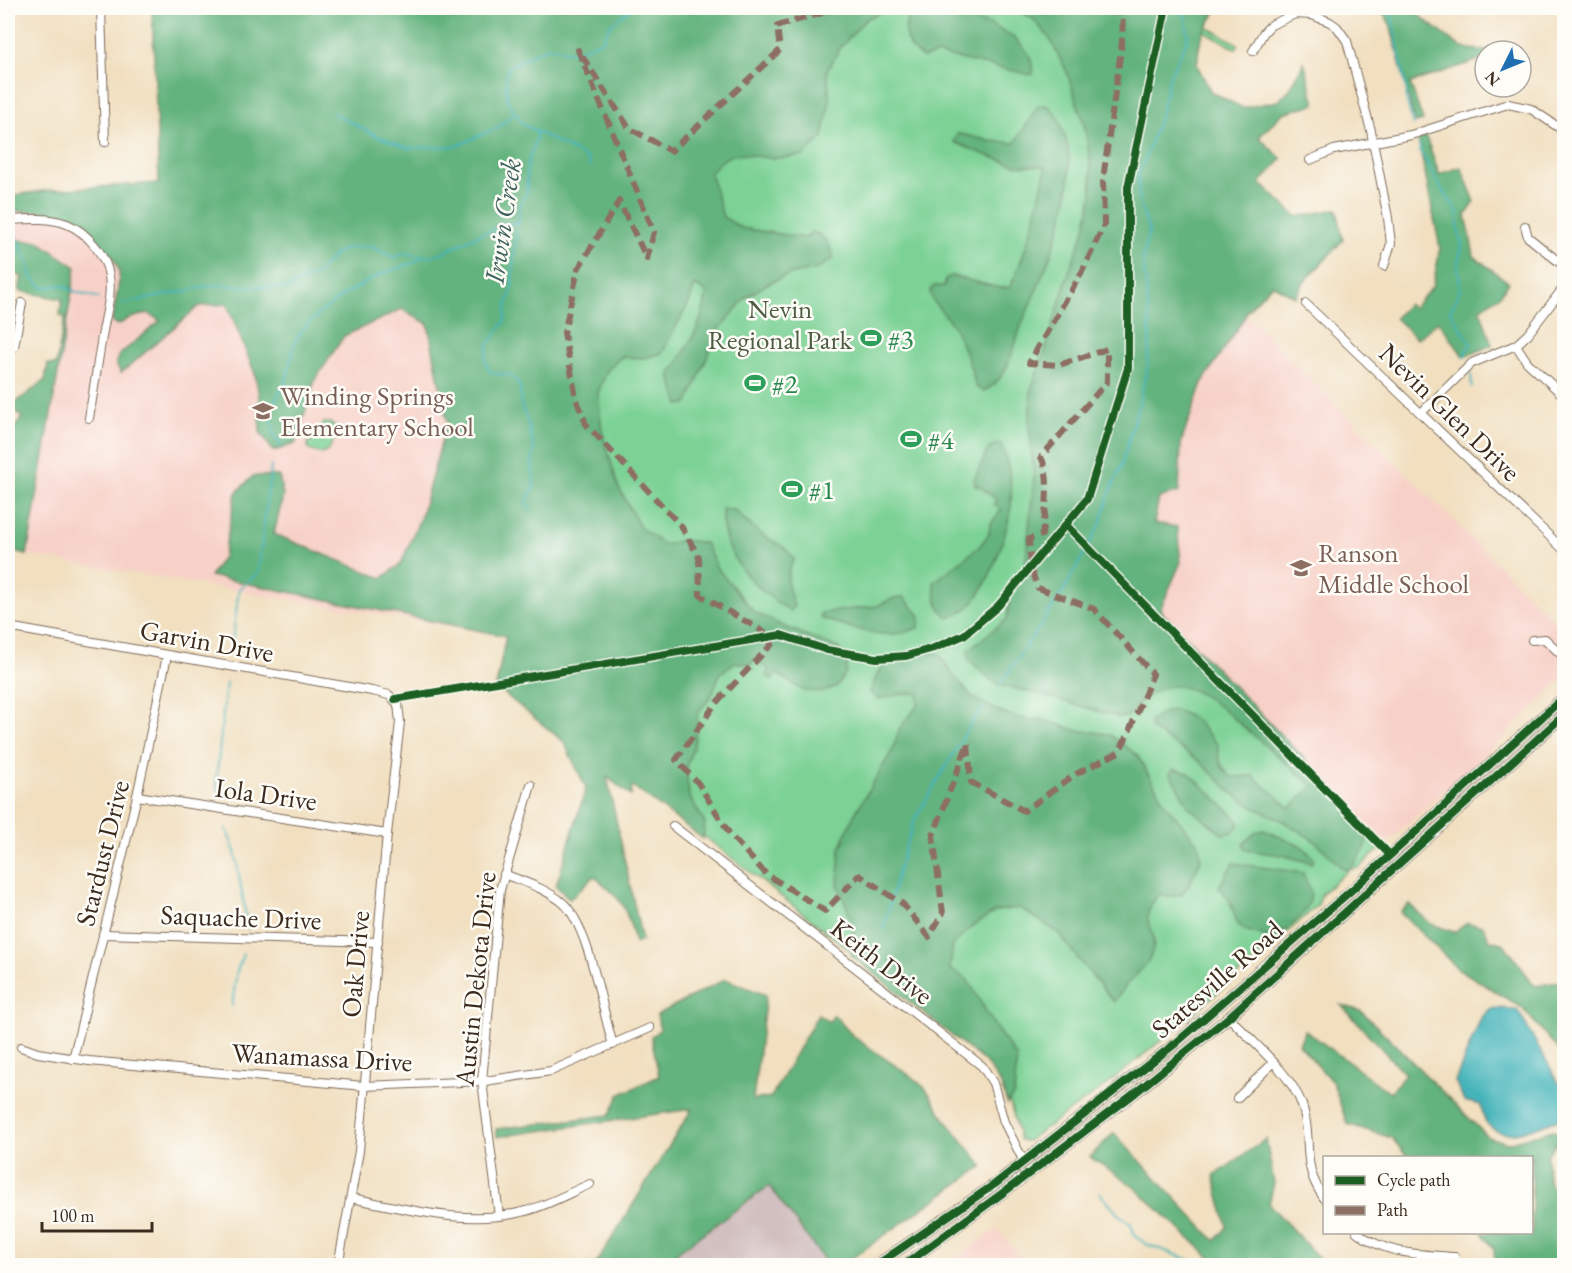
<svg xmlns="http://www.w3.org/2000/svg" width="1572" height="1273" font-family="'EB Garamond',serif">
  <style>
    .built { fill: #f7d1c8 }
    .industrial { fill: #d2bfc0 }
    .green { fill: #7bd195; stroke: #5b7e5a; stroke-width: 1.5 }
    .forest { fill: #64b37e; stroke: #506e4e; stroke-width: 1.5 }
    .water { fill: #44b4ba; stroke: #406f6c; stroke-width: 1.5 }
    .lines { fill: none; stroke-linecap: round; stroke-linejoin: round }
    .stream { stroke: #44b4ba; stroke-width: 2 }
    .minor-casing { stroke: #7b6957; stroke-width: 10 }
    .major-casing { stroke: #7b6957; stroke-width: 12 }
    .minor { stroke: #fff; stroke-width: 8 }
    .major { stroke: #fbbb8d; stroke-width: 9 }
    .quiet { stroke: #8d6e63; stroke-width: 6; stroke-dasharray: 12 6; stroke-linecap: butt }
    .cycleway-casing { stroke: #fdfcf7; stroke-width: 11 }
    .cycleway { stroke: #1b5e20; stroke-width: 8 }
    .labels { text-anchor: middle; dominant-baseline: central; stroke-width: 5; stroke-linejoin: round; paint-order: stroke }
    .park-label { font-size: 27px; fill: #4e5c42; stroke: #fdfcf7 }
    .leisure-label { font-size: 27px; fill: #27864d; stroke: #fdfcf7; text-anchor: start }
    .education-label { font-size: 27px; fill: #785e54; stroke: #fdfcf7; text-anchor: start }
    .street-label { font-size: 27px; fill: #3b2a1e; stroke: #fdfcf7 }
    .water-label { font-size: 28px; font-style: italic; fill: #3f615c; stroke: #fdfcf7 }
  </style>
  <rect width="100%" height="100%" fill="#fdfcf7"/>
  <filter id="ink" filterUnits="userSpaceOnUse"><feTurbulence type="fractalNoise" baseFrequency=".0167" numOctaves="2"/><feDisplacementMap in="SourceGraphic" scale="12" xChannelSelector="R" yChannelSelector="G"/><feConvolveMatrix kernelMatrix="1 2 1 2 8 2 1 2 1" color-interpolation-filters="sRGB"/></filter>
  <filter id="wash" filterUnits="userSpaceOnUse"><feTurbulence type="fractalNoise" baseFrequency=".008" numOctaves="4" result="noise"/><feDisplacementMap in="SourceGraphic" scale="24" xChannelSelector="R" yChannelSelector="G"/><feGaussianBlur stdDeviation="1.35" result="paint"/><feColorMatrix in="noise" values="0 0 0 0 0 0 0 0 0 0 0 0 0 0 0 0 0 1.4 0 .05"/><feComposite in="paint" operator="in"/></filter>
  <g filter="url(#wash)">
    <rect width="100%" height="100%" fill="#f1dfc0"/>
    <!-- built -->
    <g class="built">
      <polygon points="439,169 506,636 27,555 76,267 38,241 8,240 8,193"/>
      <polygon points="1246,315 1564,630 1564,678 1494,746 1384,845 1037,506"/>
      <polygon points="998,1229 1025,1265 944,1265"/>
    </g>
    <!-- industrial -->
    <polygon class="industrial" points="769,1186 828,1265 685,1265 676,1254"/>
    <!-- green -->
    <g class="green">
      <polygon points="391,8 1218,8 1207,27 1238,44 1236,49 1204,31 1199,46 1197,65 1211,92 1220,96 1248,183 1328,257 1304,282 1295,297 1272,284 1245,313 1246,315 1037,506 1384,845 1359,868 1350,869 1322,893 1318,905 1178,1027 1101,1089 1027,1141 1020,1140 1005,1084 989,1059 604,758 496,687 506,636"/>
      <polygon points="323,423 330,423 335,426 337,432 329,450 322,454 309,450 307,443 319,437"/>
    </g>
    <!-- forest -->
    <g class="forest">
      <path d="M152,8H888L865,20L840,48L827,71L830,100L823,137L803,156C792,156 781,159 770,158C742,155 731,146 710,173L723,217L741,228L805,238L811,232C825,234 830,245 834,258L817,269L788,275L767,284L746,297L718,331L688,403L679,405L670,375C686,349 705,323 706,292L695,285L689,303L662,353L645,358L621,357L607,371L598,393L602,431L618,486L640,527L664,545L682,540L705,543L717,568L754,612L783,626L838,648L848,658L846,673L836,687L823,692L804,691L776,673L772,679L766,676L769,669L753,660L751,665L735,662L720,674L712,695L698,713L694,746L686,767L689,796L705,823L703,839L632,786L631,796L607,777L642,941L635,943C627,907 622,899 594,876L570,899L556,886L586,788L564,742L496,687L506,636L210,576L223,557L236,493L253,476H279L283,496L274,534L382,578L401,564L421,516L447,422L428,324L402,309L344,336L315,380L295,444L273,451L260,432L259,396L255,374L227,304L199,306L121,373L116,364L119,355L160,321L148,313L128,319L118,325L112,322C113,312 121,280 119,272C117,263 109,252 103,245C71,209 52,212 8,211V196L51,190L159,183Z"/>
      <path d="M1015,8H1218L1204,31L1199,46L1197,65L1211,92L1243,108L1278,101L1290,89L1304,62L1315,104L1283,113L1259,137L1282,159L1260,183L1297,217L1337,209L1343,240L1304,282L1295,297L1272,284L1245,313L1246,315L1202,383L1181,443L1179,492L1159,498L1154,523L1177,527L1181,562L1160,610L1348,804C1357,816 1374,832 1365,848C1361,855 1355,861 1351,869H1343L1315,841L1283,821L1251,806L1231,792L1198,760L1151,729L1150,722L1158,715L1174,709L1195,719L1218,745C1217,758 1222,769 1231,777L1253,776L1290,808L1313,786L1224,710C1184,679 1161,675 1127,717H1118L1042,695L1000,685L991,680L969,660L968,650L1007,619L1010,592L1024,580L1034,476L1029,426L1031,389L1047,346L1067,277L1085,229L1092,196L1090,159L1084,124L1066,70L1048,36L1033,19Z"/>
      <polygon points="1380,8 1409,8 1462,48 1488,51 1485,51 1485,58 1410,83 1423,121 1415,123 1390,24"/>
      <path d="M923,13L940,17L955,14L992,25L1016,39L1029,54L1034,71L1032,75L937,54L923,58C906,47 901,34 909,14Z"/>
      <path d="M1046,105C1057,112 1059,119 1063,131C1085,191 1046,266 1023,321C1014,343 1009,382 983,391L976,387C971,366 963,344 953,326C946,314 931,303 930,291L934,286H944L946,278L952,276L1000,288L1010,287C1028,249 1037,209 1046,168C1035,163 1029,167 1018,165C996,160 975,151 954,142L957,134H961L990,141L1015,143L1038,106Z"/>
      <polygon points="1426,137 1439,174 1461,167 1475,202 1466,215 1474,256 1509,283 1500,295 1480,309 1492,345 1464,357 1438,321 1417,339 1395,318 1408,304 1413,308 1433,286 1440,248 1418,139"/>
      <polygon points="8,240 38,241 76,267 27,555 8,551 8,436 22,418 11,406 45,380 48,364 56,365 65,317 60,315 62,299 19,291 22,276 8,273"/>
      <path d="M996,444H1001C1009,461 1014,493 1010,512C1005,539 989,586 970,606C965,611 956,614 949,618C937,609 935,597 934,582L979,547L989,534L990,525L1001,510L994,504L997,500L978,485L976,487L974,480L987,451Z"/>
      <path d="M722,509L735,510C744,520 753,528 764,536C777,544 785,545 794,559C784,579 787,585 794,606L790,611C754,588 720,556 722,509Z"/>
      <path d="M904,597L920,616L919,627C888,644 851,627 820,618L821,613L877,606L894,598Z"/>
      <path d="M923,649L940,655L954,676L972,697L994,709L1018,718L1043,720L1076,730L1109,734L1137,755L1166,805L1199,845L1201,860L1191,881L1181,895L1168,896L1159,894C1134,925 1159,924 1153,950C1149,965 1138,972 1128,983C1123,989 1119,996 1114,1002L1078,959L1060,934L1020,908L996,911L971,927L953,945L950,969L967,979L996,1028L1017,1058L1014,1094L1007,1104L1001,1084L985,1062L851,955L854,943L850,916L838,884L840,848L854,815L892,751L900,728L918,705V693L900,694L879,699L870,693C882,656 888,658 923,649Z"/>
      <polygon points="1174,769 1189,773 1235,817 1240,824 1233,832 1222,834 1189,807 1170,774"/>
      <polygon points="1264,830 1303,847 1314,859 1312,863 1282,855 1246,850 1243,844 1256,832"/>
      <path d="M1233,863L1303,873C1305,879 1309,885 1310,891C1315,911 1286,928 1274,939L1245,930L1237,923L1229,899L1219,887Z"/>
      <polygon points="1409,904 1431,924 1455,932 1467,923 1483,926 1490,940 1504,944 1535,986 1564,981 1564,1056 1521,1007 1457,968 1400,912"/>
      <polygon points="725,979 766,995 753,1100 771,1097 818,1014 829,1022 834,1015 854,1037 912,1077 926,1089 945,1119 983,1166 842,1265 828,1265 769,1186 676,1253 685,1265 578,1265 596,1264 692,1109 497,1137 496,1129 610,1115 619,1095 659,1076 651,1036 660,1030 657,1015"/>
      <polygon points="1341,1005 1361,1011 1488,1137 1507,1143 1553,1130 1561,1136 1547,1155 1548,1180 1564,1209 1564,1265 1495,1265 1494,1249 1482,1233 1532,1232 1532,1158 1407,1157 1392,1138 1347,1124 1333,1083 1299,1044 1305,1030 1390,1093 1405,1074"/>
      <polygon points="1114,1133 1215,1241 1227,1227 1214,1176 1266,1139 1274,1183 1269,1204 1325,1265 1218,1265 1132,1185 1090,1157"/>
    </g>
    <!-- water -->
    <path class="water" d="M1491,1008L1517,1009L1564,1092V1117C1542,1124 1500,1148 1485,1120C1483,1115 1482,1110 1481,1105L1464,1101L1455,1081L1481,1018Z"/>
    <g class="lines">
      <!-- stream -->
      <g class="stream">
        <polyline points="1390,8 1407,93 1406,97 1413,125"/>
        <polyline points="333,113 377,136 408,148 457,146 500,126 514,113"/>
        <polyline points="1419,144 1421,153 1443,191 1458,212 1458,228 1462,245 1458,263 1460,287 1458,296 1450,311 1471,344 1466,351 1465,357"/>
        <polyline points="590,167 588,159 523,124 507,100 506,77 509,67 513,64 550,46 573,53 603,40 610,25 632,8"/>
        <polyline points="8,203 12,208"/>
        <polyline points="15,234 29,265 32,277 43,288 62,285 76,292 99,298"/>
        <polyline points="122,304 214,285 288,288 318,273 335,254 347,248 370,246 395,258 403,253 427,257 444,252 485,232 516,222 520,222"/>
        <polyline points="1471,375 1472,387"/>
        <polyline points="281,447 279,442 275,439 270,410 286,381 296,339 308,323 343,295 381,274 415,262 423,256"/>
        <polyline points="531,510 526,503 534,487 532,461 534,449 528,423 521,405 520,388 518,382 508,374 497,374 489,371 485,360 488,345 505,321 507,304 512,290 513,263 520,206 527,191 527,165 536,139 536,132"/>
        <polyline points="232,644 239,589 258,573 271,466"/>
        <polyline points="1000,685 1064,590 1101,523 1110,492 1122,465 1139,403 1147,370 1150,338 1149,317 1143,257 1149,231 1139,201 1138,173 1142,167 1160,116 1170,75 1188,38 1184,8"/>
        <polyline points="221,794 216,783 226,683"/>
        <polyline points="226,828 235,852 248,929"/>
        <polyline points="883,930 899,867 915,819 973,720 983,707"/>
        <polyline points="232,1006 237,971 243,954"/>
        <polyline points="1099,1192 1118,1214 1131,1224 1135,1236 1146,1244 1206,1266"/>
      </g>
    </g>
  </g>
  <g filter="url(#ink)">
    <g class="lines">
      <defs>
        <g id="minor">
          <polyline points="8,8 13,8"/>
          <polyline points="101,8 105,142"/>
          <polyline points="1253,51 1264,32 1271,25 1295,14 1312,15 1330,22 1337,27 1347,41 1371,131 1388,218 1391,244 1384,266"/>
          <polyline points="1310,160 1334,150 1411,135 1508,104 1531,109 1564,131"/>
          <path d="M8,220C27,219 48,217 67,224C87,232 106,255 109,276C112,294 106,314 103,331C98,360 94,389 89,418"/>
          <polyline points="1525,226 1528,237 1564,266"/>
          <polyline points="1306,304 1564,550"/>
          <polyline points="1516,345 1527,362 1564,396"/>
          <polyline points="14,347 22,303"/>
          <polyline points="1421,413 1472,363 1516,345 1528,334 1564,287"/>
          <polyline points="8,627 372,691 389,695 398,704 400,722 387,834 359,1151 338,1266"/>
          <polyline points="1532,640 1545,639 1564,657"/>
          <polyline points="137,796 387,834"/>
          <polyline points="673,826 982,1066 993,1083 1004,1122 1024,1162"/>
          <path d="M504,874C524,882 545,888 562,902C589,924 602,1010 613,1045"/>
          <polyline points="103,934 378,942"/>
          <path d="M1229,1017C1252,1042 1291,1073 1302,1105C1314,1140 1299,1163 1324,1198"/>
          <polyline points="21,1047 38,1053 89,1061 364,1086 485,1081 551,1071 650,1028"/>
          <polyline points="73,1059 137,796 167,656"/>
          <polyline points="1237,1098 1273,1063"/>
          <path d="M351,1198C408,1209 468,1227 526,1211C548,1205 569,1193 590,1184"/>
          <polyline points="499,1216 482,1081 500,890 531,785"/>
          <path d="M1357,1232C1385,1255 1421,1254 1455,1257"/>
        </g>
        <g id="major">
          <polyline points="875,1266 995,1184 1176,1043 1354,888 1564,697"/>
          <polyline points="903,1266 1015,1184 1135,1093 1229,1017 1564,715"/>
        </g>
      </defs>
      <!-- minor casing -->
      <use href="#minor" class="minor-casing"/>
      <!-- major casing -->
      <use href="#major" class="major-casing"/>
      <!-- minor -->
      <use href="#minor" class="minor"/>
      <!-- major -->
      <use href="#major" class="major"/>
      <!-- quiet -->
      <path class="quiet" d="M840,8L777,26L780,50L671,151L629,128L578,50L654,232L647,259L619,201L578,269L564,333L576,398L586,424L681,526L699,557L700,595L764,632L772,644L716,703L676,760L698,783L731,836L766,874L825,911L859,875L903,904L929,937L943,913L933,836L968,743L971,782L1024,811L1076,774L1119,752L1129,732L1153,674L1094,609L1038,588L1031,570L1029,539L1042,535C1045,513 1052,477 1041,457L1107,382V349L1059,365L1029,363L1082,272L1104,225L1103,179L1122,42L1123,13L1105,12L1103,8"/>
      <defs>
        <g id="cycleway">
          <polyline points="1066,525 1390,855"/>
          <polyline points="395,699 781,635 827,650 877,658 906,656 934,648 964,635 998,606 1087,499 1128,368 1128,187 1166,8"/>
          <polyline points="875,1266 995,1184 1176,1043 1354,888 1564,697"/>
          <polyline points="903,1266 1015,1184 1135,1093 1229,1017 1564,715"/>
        </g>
      </defs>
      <!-- cycleway casing -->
      <use href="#cycleway" class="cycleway-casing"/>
      <!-- cycleway -->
      <use href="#cycleway" class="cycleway"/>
    </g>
  </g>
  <!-- icons -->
  <defs>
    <symbol id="stadium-bare" viewBox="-9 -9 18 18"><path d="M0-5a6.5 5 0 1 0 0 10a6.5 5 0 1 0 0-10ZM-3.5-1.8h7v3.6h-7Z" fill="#2e9e5b" stroke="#fdfcf7" stroke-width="2.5" paint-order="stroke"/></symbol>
    <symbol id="school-bare" viewBox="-9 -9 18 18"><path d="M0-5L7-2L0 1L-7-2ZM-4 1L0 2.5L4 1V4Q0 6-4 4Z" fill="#8d6e63" stroke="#fdfcf7" stroke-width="2.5" paint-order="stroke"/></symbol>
  </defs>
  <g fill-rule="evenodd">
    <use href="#stadium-bare" x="856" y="323" width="30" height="30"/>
    <use href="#stadium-bare" x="740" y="368" width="30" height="30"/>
    <use href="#school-bare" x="248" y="396" width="30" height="30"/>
    <use href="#stadium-bare" x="896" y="424" width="30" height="30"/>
    <use href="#stadium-bare" x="777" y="474" width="30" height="30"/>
    <use href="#school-bare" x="1286" y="553" width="30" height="30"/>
  </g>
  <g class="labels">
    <!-- park labels -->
    <g class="park-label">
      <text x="780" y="308">Nevin<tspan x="780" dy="31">Regional Park</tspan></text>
    </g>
    <!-- leisure labels -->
    <g class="leisure-label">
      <text x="888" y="338">#3</text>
      <text x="772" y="383">#2</text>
      <text x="928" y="439">#4</text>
      <text x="809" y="489">#1</text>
    </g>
    <!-- education labels -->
    <g class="education-label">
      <text x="280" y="395">Winding Springs<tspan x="280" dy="31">Elementary School</tspan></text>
      <text x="1318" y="552">Ranson<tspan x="1318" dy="31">Middle School</tspan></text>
    </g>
    <!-- street labels -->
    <g class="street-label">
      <text transform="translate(1450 412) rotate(44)">Nevin Glen Drive</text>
      <text transform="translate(207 641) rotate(10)">Garvin Drive</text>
      <text transform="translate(266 794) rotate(8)">Iola Drive</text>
      <text transform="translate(102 853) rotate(-76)">Stardust Drive</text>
      <text transform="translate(241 917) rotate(2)">Saquache Drive</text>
      <text transform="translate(882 961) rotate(38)">Keith Drive</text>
      <text transform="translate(355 964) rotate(-85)">Oak Drive</text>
      <text transform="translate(475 979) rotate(-84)">Austin Dekota Drive</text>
      <text transform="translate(1217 979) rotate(-41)">Statesville Road</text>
      <text transform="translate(322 1057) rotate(3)">Wanamassa Drive</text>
    </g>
    <!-- water labels -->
    <g class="water-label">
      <text transform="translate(502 221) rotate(-82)">Irwin Creek</text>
    </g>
  </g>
  <!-- margin -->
  <rect width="1572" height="1273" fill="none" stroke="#fdfcf7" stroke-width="30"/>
  <!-- legend -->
  <rect x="1323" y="1156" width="210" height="78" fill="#fdfcf7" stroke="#afa8a0" stroke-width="1.5"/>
  <rect x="1335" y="1176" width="30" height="9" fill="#1b5e20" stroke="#afa8a0" stroke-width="1.5"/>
  <text x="1377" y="1186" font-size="18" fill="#3b2a1e">Cycle path</text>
  <rect x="1335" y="1206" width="30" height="9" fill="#8d6e63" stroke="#afa8a0" stroke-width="1.5"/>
  <text x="1377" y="1216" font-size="18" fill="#3b2a1e">Path</text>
  <!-- north arrow -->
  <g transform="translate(1503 69) rotate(227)"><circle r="28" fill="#fdfcf7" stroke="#afa8a0" stroke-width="1.5"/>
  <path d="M0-4.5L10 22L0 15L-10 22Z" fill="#1f6fb2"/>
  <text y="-9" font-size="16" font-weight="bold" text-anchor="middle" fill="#3b2a1e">N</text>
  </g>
  <!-- scale -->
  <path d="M42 1222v9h110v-9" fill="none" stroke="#3b2a1e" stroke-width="3"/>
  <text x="51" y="1222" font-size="18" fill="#3b2a1e" stroke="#fdfcf7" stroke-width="4.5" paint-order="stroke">100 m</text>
</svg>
